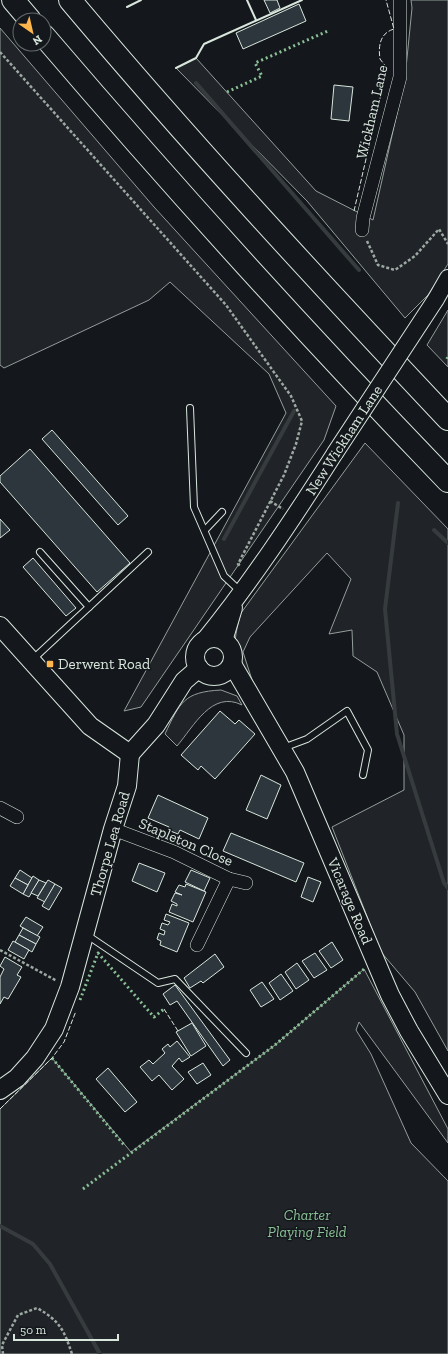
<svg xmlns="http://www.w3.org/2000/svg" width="448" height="1354" font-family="'Zilla Slab',serif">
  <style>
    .green { fill: #202428; stroke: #939e99 }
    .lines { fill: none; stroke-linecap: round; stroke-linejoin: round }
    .stream { stroke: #363b3e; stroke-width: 4 }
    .building { fill: #2c363c; stroke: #d8e6dc }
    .service-casing { stroke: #d8e6dc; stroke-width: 8 }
    .minor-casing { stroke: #d8e6dc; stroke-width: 14 }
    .tertiary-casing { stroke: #d8e6dc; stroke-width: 18 }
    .secondary-casing { stroke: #d8e6dc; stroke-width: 20 }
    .motorway-casing { stroke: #d8e6dc; stroke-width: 24 }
    .path { stroke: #9da8a2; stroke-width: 2.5; stroke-dasharray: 3 2; stroke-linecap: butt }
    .service { stroke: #14181c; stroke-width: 6 }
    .minor { stroke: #14181c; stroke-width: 13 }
    .tertiary { stroke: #14181c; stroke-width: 16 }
    .secondary { stroke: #14181c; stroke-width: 18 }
    .motorway { stroke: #14181c; stroke-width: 22 }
    .tertiary-bridge-casing { stroke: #d8e6dc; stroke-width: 18; stroke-linecap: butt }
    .tertiary-bridge { stroke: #14181c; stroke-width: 16 }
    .hedge { stroke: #8ac095; stroke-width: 3; stroke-dasharray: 2 3; stroke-linecap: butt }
    .fence { stroke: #d8e6dc; stroke-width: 1; stroke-dasharray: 5 2; stroke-linecap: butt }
    .wall { stroke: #d8e6dc; stroke-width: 2 }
    .poi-dot { fill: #ffb74d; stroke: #14181c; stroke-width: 1.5 }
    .labels { text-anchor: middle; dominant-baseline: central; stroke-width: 3; stroke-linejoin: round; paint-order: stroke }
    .street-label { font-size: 15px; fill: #d8e6dc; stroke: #14181c }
    .poi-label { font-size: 15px; fill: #d8e6dc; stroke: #14181c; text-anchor: start }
    .park-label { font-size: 15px; font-style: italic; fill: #8ac095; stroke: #14181c }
  </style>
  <rect width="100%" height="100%" fill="#14181c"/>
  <!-- green -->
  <g class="green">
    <polygon points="411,0 448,0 448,264 428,295 405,318 307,201 176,68 196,58 316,191 373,220 405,78 412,8"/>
    <polygon points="0,28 154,207 336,406 324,440 141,707 124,711 286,413 269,374 170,282 149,300 4,368 0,365"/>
    <polygon points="448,310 448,367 427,345"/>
    <path d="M365,443L448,529V1051L415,992L381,952L332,827L404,790V735L377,672L353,656L352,630L329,634L351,579L327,553L250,637L243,652L254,686C231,661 232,644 241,613Z"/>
    <path d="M221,690L237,696L242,705C212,690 194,726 177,746L165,734C180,702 184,692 221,690Z"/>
    <polygon points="364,969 448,1129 448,1143 359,1022 356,1030 371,1054 411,1143 448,1181 448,1354 0,1354 0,1109 52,1058 131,1152 275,1045"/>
  </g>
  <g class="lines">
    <!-- stream -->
    <g class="stream">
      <polyline points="196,83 359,270"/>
      <polyline points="398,503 385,609 397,734 444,883 448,888"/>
      <polyline points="434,530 448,543"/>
      <polyline points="224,539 294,411"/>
      <polyline points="0,1226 33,1244 50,1264 100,1354"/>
    </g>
  </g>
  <!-- building -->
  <g class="building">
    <polygon points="264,0 277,0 280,8 270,13"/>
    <polygon points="299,4 306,21 243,49 236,33"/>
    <polygon points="334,85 353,87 349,121 331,119"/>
    <polygon points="52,430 128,516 118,525 42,439"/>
    <polygon points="30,449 130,563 97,592 0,482 0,476"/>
    <polygon points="0,519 10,530 0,538"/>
    <polygon points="33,558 76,608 66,616 23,567"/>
    <polygon points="220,711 235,724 239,720 255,734 215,779 201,766 198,770 181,755"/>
    <polygon points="261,775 281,785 267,819 246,810"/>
    <polygon points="158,795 208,818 199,839 180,830 178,834 168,830 169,827 148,818"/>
    <polygon points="231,833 304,863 296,882 223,851"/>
    <polygon points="139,863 165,873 157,892 132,881"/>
    <polygon points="20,870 32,878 28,885 15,878"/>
    <polygon points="191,870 210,878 204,891 185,882"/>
    <polygon points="33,876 39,880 29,897 23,894"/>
    <polygon points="308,877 321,882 313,902 301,897"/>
    <polygon points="15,878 28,885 23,894 10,886"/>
    <polygon points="39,880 46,883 38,896 31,893"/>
    <polygon points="48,880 55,884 45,902 37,898"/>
    <polygon points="55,884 62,888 49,910 42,906"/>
    <polygon points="186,884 206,892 193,922 169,912 172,904 177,906 177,904 171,901 175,893 182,895 175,892 179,885 185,887"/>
    <polygon points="166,914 189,923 177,952 160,945 161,941 157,939 159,933 164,935 165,931 160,929 162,923 168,925 170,922 164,920"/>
    <polygon points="26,917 43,927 37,936 20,926"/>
    <polygon points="23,928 40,937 36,944 19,935"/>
    <polygon points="19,935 36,944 32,952 15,942"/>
    <polygon points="13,941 29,950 24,959 8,950"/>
    <polygon points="332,942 343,960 331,968 319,951"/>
    <polygon points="315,953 327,970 314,978 302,961"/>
    <polygon points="215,954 224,967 203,983 201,981 190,988 184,978"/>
    <polygon points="5,957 22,967 17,975 21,977 8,999 4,997 0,1004 0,977 4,969 0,966"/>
    <polygon points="297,963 309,980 296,989 285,972"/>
    <polygon points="281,974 293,991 280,1000 269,983"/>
    <polygon points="262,982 274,999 261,1007 250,990"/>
    <polygon points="175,985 230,1060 223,1066 177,1001 170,1005 163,994"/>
    <polygon points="192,1023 206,1046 191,1056 176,1032"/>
    <polygon points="177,1041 190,1057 182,1062 179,1058 172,1066 184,1079 172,1090 159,1075 152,1081 140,1067 149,1060 153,1064 165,1053 162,1049 168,1044 170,1047"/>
    <polygon points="203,1063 211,1075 197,1084 188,1072"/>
    <polygon points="108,1068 137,1102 125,1112 96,1079"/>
  </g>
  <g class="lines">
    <defs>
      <g id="service">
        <polyline points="190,408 194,507 224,576 240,591"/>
        <polyline points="205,530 222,512"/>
        <polyline points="89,607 148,552"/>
        <polyline points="32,660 89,607 40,552"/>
        <polyline points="283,748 307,739 347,711 368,750 363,775"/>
        <polyline points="87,935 158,983 175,979 246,1053"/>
      </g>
      <g id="minor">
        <polyline points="362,230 363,218 400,77 400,0"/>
        <polyline points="0,808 17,817"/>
        <polyline points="113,829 174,852 229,879 246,883"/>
        <polyline points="197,945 229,879"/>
      </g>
      <g id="tertiary">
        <polyline points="436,299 448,278"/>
        <polyline points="224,641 234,608"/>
        <path d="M201,644C250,584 293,519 335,453"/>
      </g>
      <g id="secondary">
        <polyline points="0,626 90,726 130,754"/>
        <circle cx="214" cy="657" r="19"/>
        <polyline points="232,664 295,772 390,995 409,1031 448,1095"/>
        <polyline points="130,754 156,725 184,681 199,668"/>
        <polyline points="0,1090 17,1078 35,1058 54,1029 70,987 113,829 127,786 130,754"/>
      </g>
      <g id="motorway">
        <polyline points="13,0 30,20"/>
        <path d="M70,0C191,144 319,282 448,419"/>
        <path d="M44,36C174,188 309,337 448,481"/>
      </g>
    </defs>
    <!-- service casing -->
    <use href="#service" class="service-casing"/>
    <!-- minor casing -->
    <use href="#minor" class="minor-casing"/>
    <!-- tertiary casing -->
    <use href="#tertiary" class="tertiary-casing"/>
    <!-- secondary casing -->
    <use href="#secondary" class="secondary-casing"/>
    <!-- motorway casing -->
    <use href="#motorway" class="motorway-casing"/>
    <!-- path -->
    <g class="path">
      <polyline points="0,52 226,305 291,396 302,421 296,444 284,475 238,564 241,567"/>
      <polyline points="367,241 378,265 395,270 415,256 439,229 448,244"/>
      <polyline points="270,501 283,509"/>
      <polyline points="0,950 57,981"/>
      <path d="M3,1354L2,1345L18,1315L37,1308C60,1321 64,1330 72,1354"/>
    </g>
    <!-- service -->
    <use href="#service" class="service"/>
    <!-- minor -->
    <use href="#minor" class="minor"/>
    <!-- tertiary -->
    <use href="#tertiary" class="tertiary"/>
    <!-- secondary -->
    <use href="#secondary" class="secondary"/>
    <!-- motorway -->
    <use href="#motorway" class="motorway"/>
    <defs>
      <polyline id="tertiary-bridge" points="335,453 436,299"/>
    </defs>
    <!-- tertiary-bridge casing -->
    <use href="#tertiary-bridge" class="tertiary-bridge-casing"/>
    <!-- tertiary-bridge -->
    <use href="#tertiary-bridge" class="tertiary-bridge"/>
    <!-- hedge -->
    <g class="hedge">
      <polyline points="227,92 262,76 255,63 328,31"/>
      <polyline points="447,359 448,356"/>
      <polyline points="80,1000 98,953 154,1017 164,1009"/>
      <polyline points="52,1058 124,1145"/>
      <polyline points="83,1189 275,1045 364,969"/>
    </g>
    <!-- fence -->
    <g class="fence">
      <path d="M354,211L387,68L380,59C378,46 380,33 394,29L386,0"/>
      <polyline points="164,1009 178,1031"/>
      <polyline points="0,1109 52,1058 64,1042 76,1011"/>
    </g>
    <!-- wall -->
    <g class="wall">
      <polyline points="247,0 256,20"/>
      <polyline points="127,7 141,0"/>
      <polyline points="176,68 196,58 204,44 302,0"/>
    </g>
  </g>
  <!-- markers -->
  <rect class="poi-dot" x="46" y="660" width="8" height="8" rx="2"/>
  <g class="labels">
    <!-- street labels -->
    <g class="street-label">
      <text transform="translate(372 112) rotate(-77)">Wickham Lane</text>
      <text transform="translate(344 440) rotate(-57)">New Wickham Lane</text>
      <text transform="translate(186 842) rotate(23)">Stapleton Close</text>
      <text transform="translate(110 844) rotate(-74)">Thorpe Lea Road</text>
      <text transform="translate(350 901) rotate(67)">Vicarage Road</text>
    </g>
    <!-- poi labels -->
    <g class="poi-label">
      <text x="58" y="664">Derwent Road</text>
    </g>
    <!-- park labels -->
    <g class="park-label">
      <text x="307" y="1215">Charter<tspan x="307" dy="17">Playing Field</tspan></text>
    </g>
  </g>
  <!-- north arrow -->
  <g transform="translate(32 32) rotate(146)"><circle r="19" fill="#14181c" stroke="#626a69"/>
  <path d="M0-3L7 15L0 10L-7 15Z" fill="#ffb74d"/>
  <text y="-6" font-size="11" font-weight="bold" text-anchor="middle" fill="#d8e6dc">N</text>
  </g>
  <!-- scale -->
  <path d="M14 1334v6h104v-6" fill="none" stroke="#d8e6dc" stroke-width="2"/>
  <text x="20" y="1334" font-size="12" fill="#d8e6dc" stroke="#14181c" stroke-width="3" paint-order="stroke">50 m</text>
</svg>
